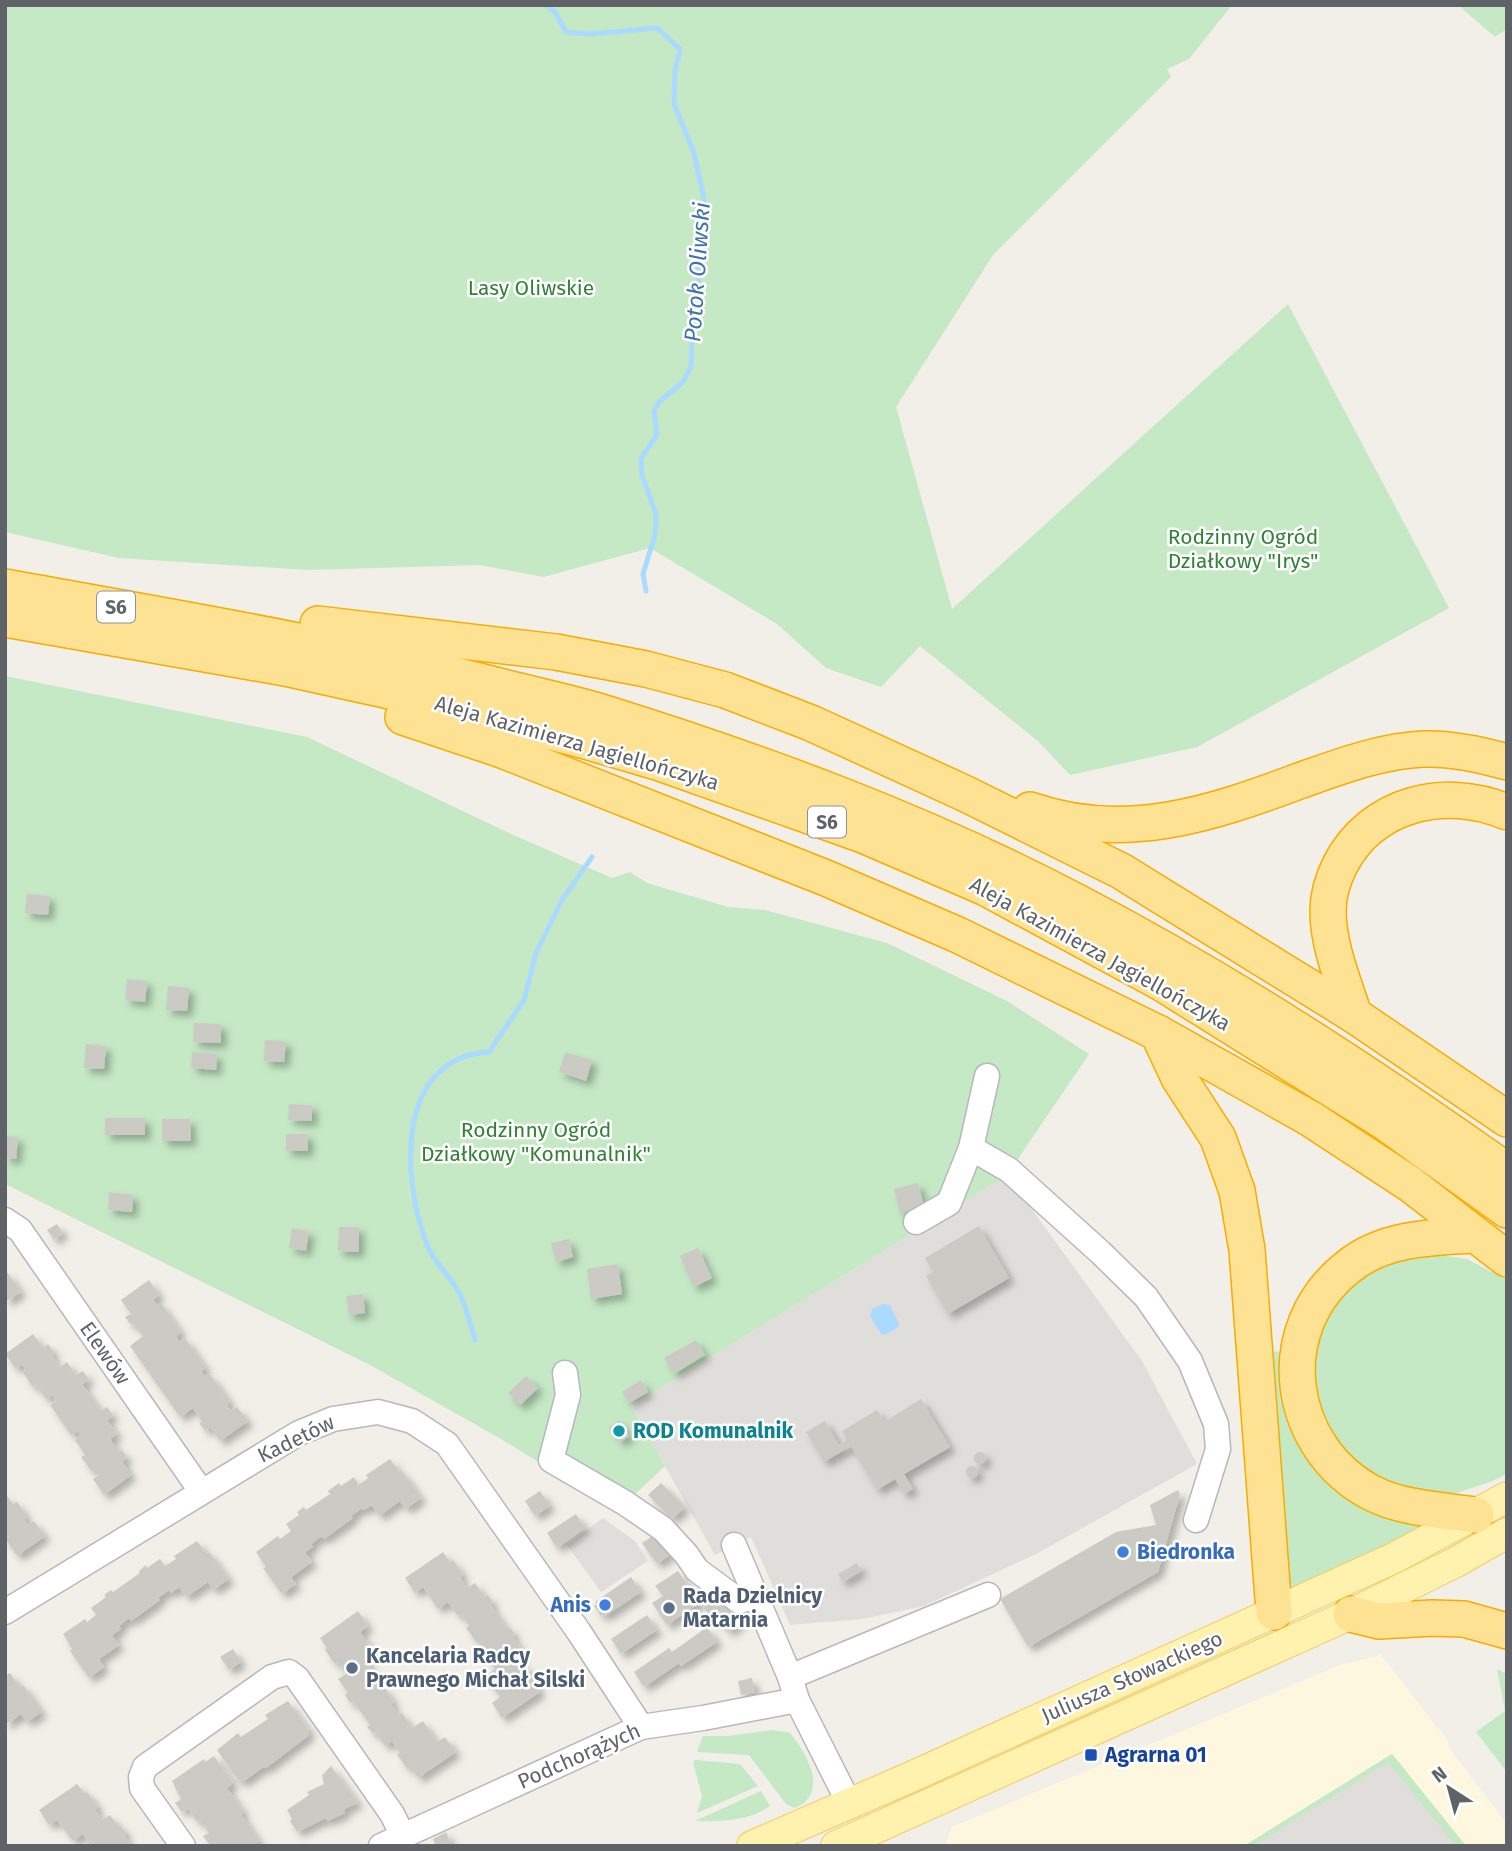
<svg xmlns="http://www.w3.org/2000/svg" width="1512" height="1851" font-family="'Fira Sans',sans-serif">
  <style>
    .commercial { fill: #fef7e0 }
    .industrial { fill: #e0deda }
    .green { fill: #c5e8c5 }
    .water { fill: #aadaff }
    .lines { fill: none; stroke-linecap: round; stroke-linejoin: round }
    .stream { stroke: #aadaff; stroke-width: 5 }
    .building { fill: #cccac5; filter: url(#shadow) }
    .minor-casing { stroke: #b5b8bc; stroke-width: 27 }
    .major-casing { stroke: #f2c960; stroke-width: 32 }
    .highway-casing { stroke: #f9ab00; stroke-width: 38 }
    .minor { stroke: #fff; stroke-width: 24 }
    .major { stroke: #fff2af; stroke-width: 30 }
    .highway { stroke: #fde293; stroke-width: 35 }
    .culture-dot { fill: #0f9aa8; stroke: #fff; stroke-width: 2.5 }
    .shop-dot { fill: #3f7fe0; stroke: #fff; stroke-width: 2.5 }
    .service-dot { fill: #5c6f8a; stroke: #fff; stroke-width: 2.5 }
    .transit-dot { fill: #1a4fb4; stroke: #fff; stroke-width: 2.5 }
    .labels { text-anchor: middle; dominant-baseline: central; stroke-width: 5; stroke-linejoin: round; paint-order: stroke }
    .shield { fill: #fff; stroke: #8f9295; stroke-width: 2 }
    .shield-label { font-size: 19px; font-weight: bold; fill: #5f6368 }
    .park-label { font-size: 21px; fill: #348238; stroke: #fff }
    .street-label { font-size: 21px; fill: #5f6368; stroke: #fff }
    .culture-label { font-size: 21px; font-weight: bold; fill: #0d838f; stroke: #fff; text-anchor: start }
    .shop-label { font-size: 21px; font-weight: bold; fill: #366cbe; stroke: #fff; text-anchor: start }
    .service-label { font-size: 21px; font-weight: bold; fill: #4e5e75; stroke: #fff; text-anchor: start }
    .transit-label { font-size: 21px; font-weight: bold; fill: #164399; stroke: #fff; text-anchor: start }
    .water-label { font-size: 23px; font-style: italic; fill: #4174aa; stroke: #fff }
  </style>
  <defs>
    <filter id="shadow"><feDropShadow dx="5.5" dy="5.5" stdDeviation="3.5" flood-color="#0004"/></filter>
  </defs>
  <rect width="100%" height="100%" fill="#f1efe8"/>
  <!-- commercial -->
  <polygon class="commercial" points="1381,1655 1445,1737 1452,1752 1507,1824 1507,1846 1466,1846 1392,1754 1244,1846 945,1846 952,1827 1340,1665"/>
  <!-- industrial -->
  <g class="industrial">
    <polygon points="1007,1175 1142,1361 1197,1464 1036,1554 924,1606 862,1619 790,1625 751,1537 715,1555 631,1406"/>
    <polygon points="603,1518 635,1541 648,1561 601,1592 567,1545"/>
    <polygon points="1392,1754 1466,1846 1244,1846"/>
  </g>
  <!-- green -->
  <g class="green">
    <polygon points="5,5 1232,5 1189,59 1167,69 1171,77 993,255 896,407 952,609 1288,304 1449,608 1197,747 1070,775 1039,742 920,646 881,687 826,668 777,624 650,548 543,577 480,565 308,570 119,558 5,532"/>
    <polygon points="1458,5 1507,5 1507,29 1495,37"/>
    <polygon points="5,676 307,737 511,834 612,878 630,872 647,883 728,907 765,910 887,943 1007,1001 1089,1054 1007,1175 631,1406 665,1466 617,1511 501,1439 372,1366 5,1184"/>
    <polygon points="1433,1254 1467,1259 1507,1280 1507,1474 1490,1482 1457,1493 1427,1496 1369,1481 1320,1431 1310,1381 1315,1339 1331,1304 1355,1280 1390,1261"/>
    <path d="M1267,1351L1282,1352C1281,1371 1280,1397 1285,1416C1298,1461 1338,1502 1383,1516C1398,1521 1415,1522 1430,1526L1284,1592Z"/>
    <polygon points="1497,1669 1507,1674 1507,1772 1476,1732 1505,1711"/>
    <path d="M773,1730L790,1733C807,1754 830,1793 795,1808L786,1804L749,1755L697,1752L703,1736H728Z"/>
    <polygon points="1392,1754 1466,1846 1456,1846 1388,1762 1253,1846 1244,1846"/>
    <polygon points="695,1760 740,1764 758,1786 697,1813 702,1796 693,1762"/>
    <path d="M761,1791L770,1806C749,1821 721,1822 695,1821Z"/>
  </g>
  <!-- water -->
  <polygon class="water" points="882,1304 890,1305 899,1324 897,1328 885,1335 881,1334 870,1316 872,1309"/>
  <g class="lines">
    <!-- stream -->
    <g class="stream">
      <polyline points="546,5 555,12 566,32 590,34 657,28 680,49 675,71 674,104 694,153 706,208 698,243 699,308 693,321 691,366 683,382 659,402 654,411 657,435 641,458 642,475 656,514 655,535 643,574 646,591"/>
      <path d="M475,1340C470,1323 466,1304 457,1289C448,1274 433,1261 427,1245C402,1180 394,1058 489,1052L524,1000L536,953L562,900L592,857"/>
    </g>
  </g>
  <!-- building -->
  <g class="building">
    <polygon points="27,894 50,896 48,915 25,913"/>
    <polygon points="127,979 147,981 145,1002 125,1000"/>
    <polygon points="168,986 189,988 187,1011 166,1010"/>
    <polygon points="194,1023 221,1024 221,1043 193,1042"/>
    <polygon points="265,1040 286,1041 284,1062 264,1061"/>
    <polygon points="86,1044 106,1046 104,1069 84,1068"/>
    <polygon points="192,1052 217,1054 216,1070 191,1068"/>
    <polygon points="565,1052 592,1060 586,1081 559,1072"/>
    <polygon points="289,1104 312,1105 312,1121 288,1120"/>
    <rect x="105" y="1118" width="40" height="17"/>
    <polygon points="162,1119 190,1119 191,1141 162,1141"/>
    <rect x="286" y="1134" width="22" height="17"/>
    <polygon points="5,1136 18,1137 16,1159 5,1158"/>
    <polygon points="918,1183 924,1207 900,1213 894,1189"/>
    <polygon points="109,1192 133,1195 132,1212 108,1210"/>
    <polygon points="57,1224 63,1233 54,1240 47,1230"/>
    <polygon points="979,1226 1009,1278 948,1314 926,1276 933,1272 925,1258"/>
    <polygon points="339,1227 359,1227 359,1252 338,1251"/>
    <polygon points="292,1228 309,1231 306,1251 289,1248"/>
    <polygon points="569,1239 573,1257 556,1262 551,1243"/>
    <polygon points="698,1248 712,1278 694,1287 680,1256"/>
    <polygon points="618,1264 622,1294 591,1299 587,1269"/>
    <polygon points="5,1269 21,1292 5,1302"/>
    <polygon points="149,1280 159,1295 153,1300 157,1305 161,1303 181,1332 176,1336 180,1342 185,1338 206,1368 201,1371 205,1377 210,1374 230,1402 227,1405 231,1411 237,1407 248,1421 220,1441 210,1427 205,1431 199,1423 202,1422 193,1408 180,1417 130,1346 143,1336 134,1324 131,1325 125,1317 131,1314 121,1300"/>
    <polygon points="363,1294 365,1313 349,1315 346,1296"/>
    <polygon points="33,1334 43,1348 48,1344 54,1352 51,1354 60,1367 67,1362 76,1375 83,1371 89,1380 82,1384 101,1411 107,1407 113,1415 107,1420 117,1434 110,1439 119,1452 122,1450 127,1458 122,1461 131,1475 104,1495 93,1479 99,1475 95,1469 92,1472 81,1457 85,1455 75,1440 81,1436 77,1431 71,1435 50,1405 56,1401 52,1395 46,1399 36,1385 33,1387 23,1373 26,1370 22,1364 16,1369 5,1354"/>
    <polygon points="696,1340 705,1355 674,1374 664,1358"/>
    <polygon points="526,1376 538,1388 520,1405 508,1393"/>
    <polygon points="641,1380 648,1392 629,1403 622,1392"/>
    <polygon points="921,1399 950,1447 904,1474 913,1489 904,1494 895,1479 877,1490 851,1446 824,1462 806,1432 825,1421 839,1445 847,1440 842,1431 877,1410 884,1422"/>
    <polygon points="619,1420 629,1436 620,1442 609,1427"/>
    <circle cx="980" cy="1458" r="6"/>
    <polygon points="390,1459 400,1473 402,1471 421,1498 406,1509 400,1501 379,1516 372,1505 364,1510 362,1508 351,1516 353,1518 324,1539 322,1536 311,1544 313,1547 305,1552 312,1562 291,1577 296,1584 282,1594 263,1568 266,1567 256,1552 278,1536 280,1539 291,1531 286,1524 299,1515 297,1512 304,1507 306,1510 330,1494 328,1491 339,1483 341,1486 354,1477 359,1485 368,1478 366,1475"/>
    <circle cx="972" cy="1472" r="6"/>
    <polygon points="661,1483 685,1507 672,1519 648,1495"/>
    <polygon points="1178,1490 1180,1494 1158,1572 1028,1647 1000,1599 1116,1532 1156,1525 1150,1505"/>
    <polygon points="540,1491 550,1506 535,1516 525,1501"/>
    <polygon points="5,1493 13,1504 17,1502 27,1517 24,1519 28,1525 34,1521 45,1536 17,1556 7,1541 5,1543"/>
    <polygon points="576,1514 585,1528 557,1548 547,1533"/>
    <polygon points="657,1533 671,1554 657,1564 642,1543"/>
    <polygon points="197,1541 207,1554 209,1552 229,1579 213,1590 208,1582 186,1597 179,1587 171,1593 169,1590 158,1598 160,1600 131,1621 129,1618 119,1626 121,1629 112,1635 119,1645 99,1659 104,1667 89,1678 70,1651 72,1649 63,1634 85,1619 87,1622 96,1615 91,1608 106,1597 104,1595 111,1590 113,1592 140,1573 139,1571 146,1565 147,1568 160,1559 165,1566 176,1559 174,1556"/>
    <polygon points="443,1552 450,1562 453,1560 463,1575 460,1577 467,1588 475,1583 485,1597 488,1595 493,1603 490,1604 507,1629 510,1627 515,1635 512,1636 522,1650 515,1655 523,1667 526,1665 540,1692 502,1718 492,1703 500,1697 485,1676 495,1669 484,1654 487,1653 480,1641 477,1643 466,1628 469,1626 461,1614 458,1616 448,1602 438,1609 423,1587 415,1593 405,1578"/>
    <polygon points="857,1563 861,1571 842,1582 838,1574"/>
    <polygon points="678,1571 700,1603 667,1625 652,1603 663,1596 655,1586"/>
    <polygon points="631,1577 641,1592 605,1616 604,1614 601,1616 594,1606 597,1604 595,1602"/>
    <polygon points="715,1595 742,1619 730,1632 703,1608"/>
    <polygon points="358,1611 368,1626 360,1632 375,1653 365,1660 375,1675 373,1677 381,1689 384,1687 394,1702 391,1704 399,1715 402,1713 412,1728 423,1721 437,1742 445,1737 456,1752 418,1778 411,1767 408,1769 397,1755 400,1753 392,1741 385,1746 375,1732 373,1734 367,1727 370,1725 353,1701 350,1703 345,1695 348,1693 338,1679 346,1674 338,1662 335,1664 325,1650 327,1648 320,1638"/>
    <polygon points="647,1615 657,1630 621,1654 611,1639"/>
    <polygon points="707,1627 717,1642 681,1666 679,1663 644,1687 634,1672 669,1648 672,1652"/>
    <polygon points="233,1649 241,1662 229,1670 220,1657"/>
    <polygon points="10,1673 20,1687 23,1685 42,1712 27,1722 21,1714 5,1725 5,1676"/>
    <polygon points="752,1678 755,1692 741,1695 738,1681"/>
    <polygon points="288,1701 309,1730 308,1736 266,1768 262,1768 244,1781 238,1780 217,1750 238,1733 241,1737 268,1719 265,1715"/>
    <polygon points="214,1756 233,1783 227,1788 244,1812 241,1814 259,1841 252,1846 209,1844 203,1836 209,1833 200,1820 197,1822 188,1808 182,1812 175,1803 181,1799 172,1781 204,1759 205,1762"/>
    <polygon points="331,1766 358,1803 344,1809 345,1813 327,1821 326,1818 297,1832 290,1821 292,1819 287,1810 309,1795 307,1792 324,1784 322,1775"/>
    <polygon points="77,1784 85,1794 87,1792 98,1807 95,1809 102,1820 110,1815 119,1827 121,1826 126,1833 124,1835 131,1846 95,1846 91,1840 88,1842 83,1834 73,1841 57,1820 49,1825 39,1810"/>
    <polygon points="446,1832 451,1843 436,1846 433,1839"/>
  </g>
  <g class="lines">
    <defs>
      <g id="minor">
        <polyline points="987,1076 971,1148 1009,1170 1100,1252 1146,1297 1190,1361 1216,1424 1218,1449 1196,1520"/>
        <polyline points="5,1220 20,1230 201,1491"/>
        <polyline points="916,1222 949,1203 971,1148"/>
        <polyline points="565,1373 568,1395 551,1460 625,1503 663,1529 686,1554 697,1570 739,1601 755,1596"/>
        <polyline points="734,1545 790,1677 797,1700 849,1803"/>
        <polyline points="5,1612 299,1433 333,1419 378,1412 412,1421 447,1444 579,1632 641,1727"/>
        <polyline points="790,1677 988,1595"/>
        <polyline points="183,1846 142,1788 141,1777 145,1767 272,1677 289,1672 297,1678 392,1814 403,1836"/>
        <polyline points="381,1846 641,1727 703,1718 797,1700"/>
      </g>
      <g id="major">
        <polyline points="752,1846 913,1776 1394,1558 1507,1497"/>
        <polyline points="836,1846 1351,1614 1456,1562 1507,1533"/>
      </g>
      <g id="highway">
        <path d="M5,587C169,617 334,644 495,685C529,694 565,701 598,711C762,762 925,822 1077,902C1227,980 1369,1073 1507,1171"/>
        <polyline points="5,619 285,668 421,698 582,740 660,763 863,835 986,888 1160,982 1386,1123 1507,1210"/>
        <polyline points="318,624 556,652 646,669 725,690 811,723 964,793 1121,871 1354,1015 1507,1119"/>
        <polyline points="403,717 502,750 826,878 958,935 1158,1033 1311,1119 1410,1184 1507,1259"/>
        <path d="M1030,810C1124,843 1211,814 1299,781C1339,767 1380,751 1423,749C1452,748 1479,754 1507,762"/>
        <path d="M1354,1015C1344,983 1328,946 1328,911C1328,896 1333,879 1340,865C1372,803 1445,786 1507,812"/>
        <polyline points="1158,1033 1179,1078 1218,1138 1237,1191 1247,1250 1274,1612"/>
        <path d="M1475,1235C1432,1237 1383,1238 1348,1267C1269,1329 1286,1448 1372,1493C1403,1509 1442,1510 1476,1515"/>
        <polyline points="1351,1614 1379,1621 1432,1618 1464,1619 1507,1631"/>
      </g>
    </defs>
    <!-- minor casing -->
    <use href="#minor" class="minor-casing"/>
    <!-- major casing -->
    <use href="#major" class="major-casing"/>
    <!-- highway casing -->
    <use href="#highway" class="highway-casing"/>
    <!-- minor -->
    <use href="#minor" class="minor"/>
    <!-- major -->
    <use href="#major" class="major"/>
    <!-- highway -->
    <use href="#highway" class="highway"/>
  </g>
  <!-- markers -->
  <circle class="culture-dot" cx="619" cy="1431" r="7"/>
  <g class="shop-dot">
    <circle cx="1123" cy="1552" r="7"/>
    <circle cx="605" cy="1605" r="7"/>
  </g>
  <g class="service-dot">
    <circle cx="669" cy="1608" r="7"/>
    <circle cx="352" cy="1668" r="7"/>
  </g>
  <rect class="transit-dot" x="1084" y="1748" width="14" height="14" rx="3.5"/>
  <g class="labels">
    <!-- shield labels -->
    <g class="shield">
      <rect x="97" y="591.5" width="38" height="31" rx="5"/>
      <rect x="808" y="806.5" width="38" height="31" rx="5"/>
    </g>
    <g class="shield-label">
      <text x="116" y="607">S6</text>
      <text x="827" y="822">S6</text>
    </g>
    <!-- park labels -->
    <g class="park-label">
      <text x="531" y="288">Lasy Oliwskie</text>
      <text x="1243" y="537">Rodzinny Ogród<tspan x="1243" dy="24">Działkowy "Irys"</tspan></text>
      <text x="536" y="1130">Rodzinny Ogród<tspan x="536" dy="24">Działkowy "Komunalnik"</tspan></text>
    </g>
    <!-- street labels -->
    <g class="street-label">
      <text transform="translate(577 743) rotate(16)">Aleja Kazimierza Jagiellończyka</text>
      <text transform="translate(1100 954) rotate(29)">Aleja Kazimierza Jagiellończyka</text>
      <text transform="translate(105 1353) rotate(55)">Elewów</text>
      <text transform="translate(296 1439) rotate(-26)">Kadetów</text>
      <text transform="translate(1132 1677) rotate(-24)">Juliusza Słowackiego</text>
      <text transform="translate(579 1756) rotate(-24)">Podchorążych</text>
    </g>
    <!-- culture labels -->
    <g class="culture-label">
      <text x="633" y="1431">ROD Komunalnik</text>
    </g>
    <!-- shop labels -->
    <g class="shop-label">
      <text x="1137" y="1552">Biedronka</text>
      <text x="591" y="1605" text-anchor="end">Anis</text>
    </g>
    <!-- service labels -->
    <g class="service-label">
      <text x="683" y="1596">Rada Dzielnicy<tspan x="683" dy="24">Matarnia</tspan></text>
      <text x="366" y="1656">Kancelaria Radcy<tspan x="366" dy="24">Prawnego Michał Silski</tspan></text>
    </g>
    <!-- transit labels -->
    <g class="transit-label">
      <text x="1105" y="1755">Agrarna 01</text>
    </g>
    <!-- water labels -->
    <g class="water-label">
      <text transform="translate(697 272) rotate(-86)">Potok Oliwski</text>
    </g>
  </g>
  <!-- border -->
  <rect width="1512" height="1851" fill="none" stroke="#5f6368" stroke-width="14"/>
  <!-- north arrow -->
  <g transform="translate(1449 1788) rotate(324)" stroke="#ffffff" stroke-width="5" paint-order="stroke">
  <path d="M0-5L12 26L0 18L-12 26Z" fill="#5f6368"/>
  <text y="-10" font-size="19" font-weight="bold" text-anchor="middle" fill="#5f6368">N</text>
  </g>
</svg>
